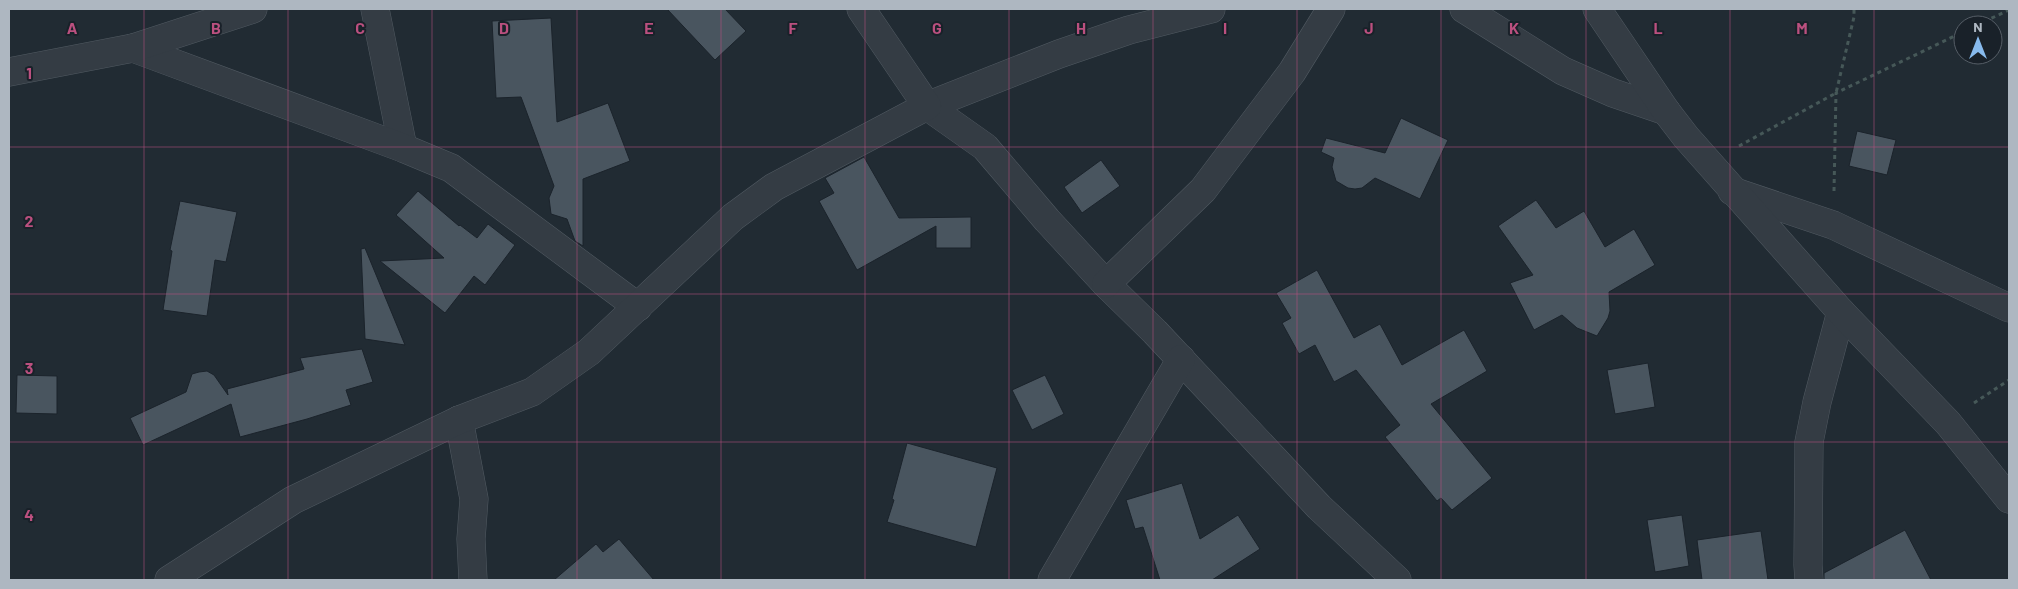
<svg xmlns="http://www.w3.org/2000/svg" width="2018" height="589" font-family="Barlow,sans-serif">
  <style>
    .building { fill: #49555f; stroke: #1b232b }
    .lines { fill: none; stroke-linecap: round; stroke-linejoin: round }
    .minor-casing { stroke: #515a62; stroke-width: 29 }
    .tertiary-casing { stroke: #515a62; stroke-width: 29 }
    .path { stroke: #465858; stroke-width: 3; stroke-dasharray: 4 4; stroke-linecap: butt }
    .minor { stroke: #343c44; stroke-width: 28 }
    .tertiary { stroke: #343c44; stroke-width: 28 }
    .grid { fill: none; stroke: #bb507f; stroke-width: 1; stroke-opacity: 0.55 }
    .grid-label { font-size: 16px; text-anchor: middle; font-weight: bold; fill: #bb507f; stroke: #192129; stroke-width: 4; stroke-linejoin: round; paint-order: stroke }
  </style>
  <rect width="100%" height="100%" fill="#212b33"/>
  <!-- building -->
  <g class="building">
    <polygon points="667,9 725,9 746,31 715,60"/>
    <polygon points="551,18 557,122 608,103 630,161 583,179 583,246 575,241 567,219 551,214 549,198 554,186 521,97 496,98 492,21"/>
    <polygon points="1401,118 1448,140 1420,199 1375,178 1362,188 1355,189 1348,188 1336,181 1332,167 1334,158 1321,152 1326,138 1385,153"/>
    <polygon points="1857,131 1896,140 1887,175 1849,166"/>
    <polygon points="864,157 899,218 971,217 971,248 936,248 936,226 857,270 819,201 834,193 825,178"/>
    <polygon points="1101,160 1120,186 1082,213 1064,187"/>
    <polygon points="418,191 459,226 460,225 477,238 488,224 515,245 485,285 474,276 445,313 380,261 444,258 396,215"/>
    <polygon points="1536,200 1556,228 1584,211 1605,247 1634,229 1655,265 1609,292 1610,311 1608,318 1597,336 1577,328 1562,315 1534,330 1510,283 1533,275 1498,226"/>
    <polygon points="180,201 237,212 226,262 215,260 207,316 163,310 172,251 170,250"/>
    <polygon points="365,248 405,345 365,339 361,249"/>
    <polygon points="1317,270 1354,338 1380,324 1402,365 1464,330 1487,371 1431,404 1492,478 1452,510 1441,498 1437,501 1385,437 1400,425 1356,370 1334,382 1315,345 1299,354 1282,323 1291,318 1276,293"/>
    <polygon points="362,349 373,382 346,390 351,405 307,419 240,437 231,404 143,445 130,418 186,392 192,374 199,372 207,371 214,375 228,395 227,389 304,369 300,358"/>
    <polygon points="1648,363 1655,407 1615,414 1607,370"/>
    <polygon points="17,375 57,376 57,414 16,413"/>
    <polygon points="1045,375 1064,414 1032,430 1012,390"/>
    <polygon points="907,443 997,468 976,547 887,522 894,500 892,499"/>
    <polygon points="1182,483 1200,539 1238,515 1260,549 1212,580 1160,580 1143,527 1135,529 1126,500"/>
    <polygon points="1682,515 1689,566 1655,572 1647,520"/>
    <polygon points="1905,530 1931,580 1824,580 1824,573"/>
    <polygon points="1761,531 1768,580 1702,580 1697,540"/>
    <polygon points="619,539 654,580 554,580 596,544 603,552"/>
  </g>
  <g class="lines">
    <defs>
      <g id="minor">
        <polyline points="375,9 403,148"/>
        <polyline points="1211,9 1129,30 1059,54 927,106 985,147 1047,220 1106,284 1155,332 1319,507 1397,580"/>
        <polyline points="1464,9 1563,71 1613,93 1666,111"/>
        <polyline points="133,48 403,148 451,168 638,307"/>
        <polyline points="9,72 133,48 253,9"/>
        <polyline points="1732,191 1833,225 2009,308"/>
        <polyline points="1106,284 1203,190 1292,72 1331,9"/>
        <polyline points="459,420 474,499 471,539 473,580"/>
        <polyline points="169,580 293,500 459,420 532,392 589,352 733,217 774,187 927,106 861,9"/>
        <polyline points="1052,580 1181,359"/>
        <polyline points="1809,580 1808,565 1809,442 1817,402 1841,312"/>
      </g>
      <polyline id="tertiary" points="1597,9 1666,111 1686,137 1841,312 1948,423 2009,499"/>
    </defs>
    <!-- minor casing -->
    <use href="#minor" class="minor-casing"/>
    <!-- tertiary casing -->
    <use href="#tertiary" class="tertiary-casing"/>
    <!-- path -->
    <g class="path">
      <polyline points="1977,25 2009,10"/>
      <polyline points="1739,146 1836,93 1854,17 1854,9"/>
      <polyline points="1834,191 1836,93 1963,32"/>
      <polyline points="1974,403 2009,380"/>
    </g>
    <!-- minor -->
    <use href="#minor" class="minor"/>
    <!-- tertiary -->
    <use href="#tertiary" class="tertiary"/>
  </g>
  <!-- grid -->
  <path class="grid" d="M144,9V580M288,9V580M432,9V580M577,9V580M721,9V580M865,9V580M1009,9V580M1153,9V580M1297,9V580M1441,9V580M1586,9V580M1730,9V580M1874,9V580M9,147H2009M9,294H2009M9,442H2009"/>
  <g class="grid-label">
    <text x="72" y="34">A</text>
    <text x="216" y="34">B</text>
    <text x="360" y="34">C</text>
    <text x="504" y="34">D</text>
    <text x="649" y="34">E</text>
    <text x="793" y="34">F</text>
    <text x="937" y="34">G</text>
    <text x="1081" y="34">H</text>
    <text x="1225" y="34">I</text>
    <text x="1369" y="34">J</text>
    <text x="1514" y="34">K</text>
    <text x="1658" y="34">L</text>
    <text x="1802" y="34">M</text>
    <text x="29" y="79">1</text>
    <text x="29" y="227">2</text>
    <text x="29" y="374">3</text>
    <text x="29" y="521">4</text>
  </g>
  <!-- border -->
  <rect width="2018" height="589" fill="none" stroke="#aeb7c1" stroke-width="20"/>
  <!-- north arrow -->
  <g transform="translate(1978 40)"><circle r="24" fill="#192129" stroke="#555d66"/>
  <path d="M0-4L9 19L0 12L-9 19Z" fill="#87baed"/>
  <text y="-8" font-size="14" font-weight="bold" text-anchor="middle" fill="#aeb7c1">N</text>
  </g>
</svg>
